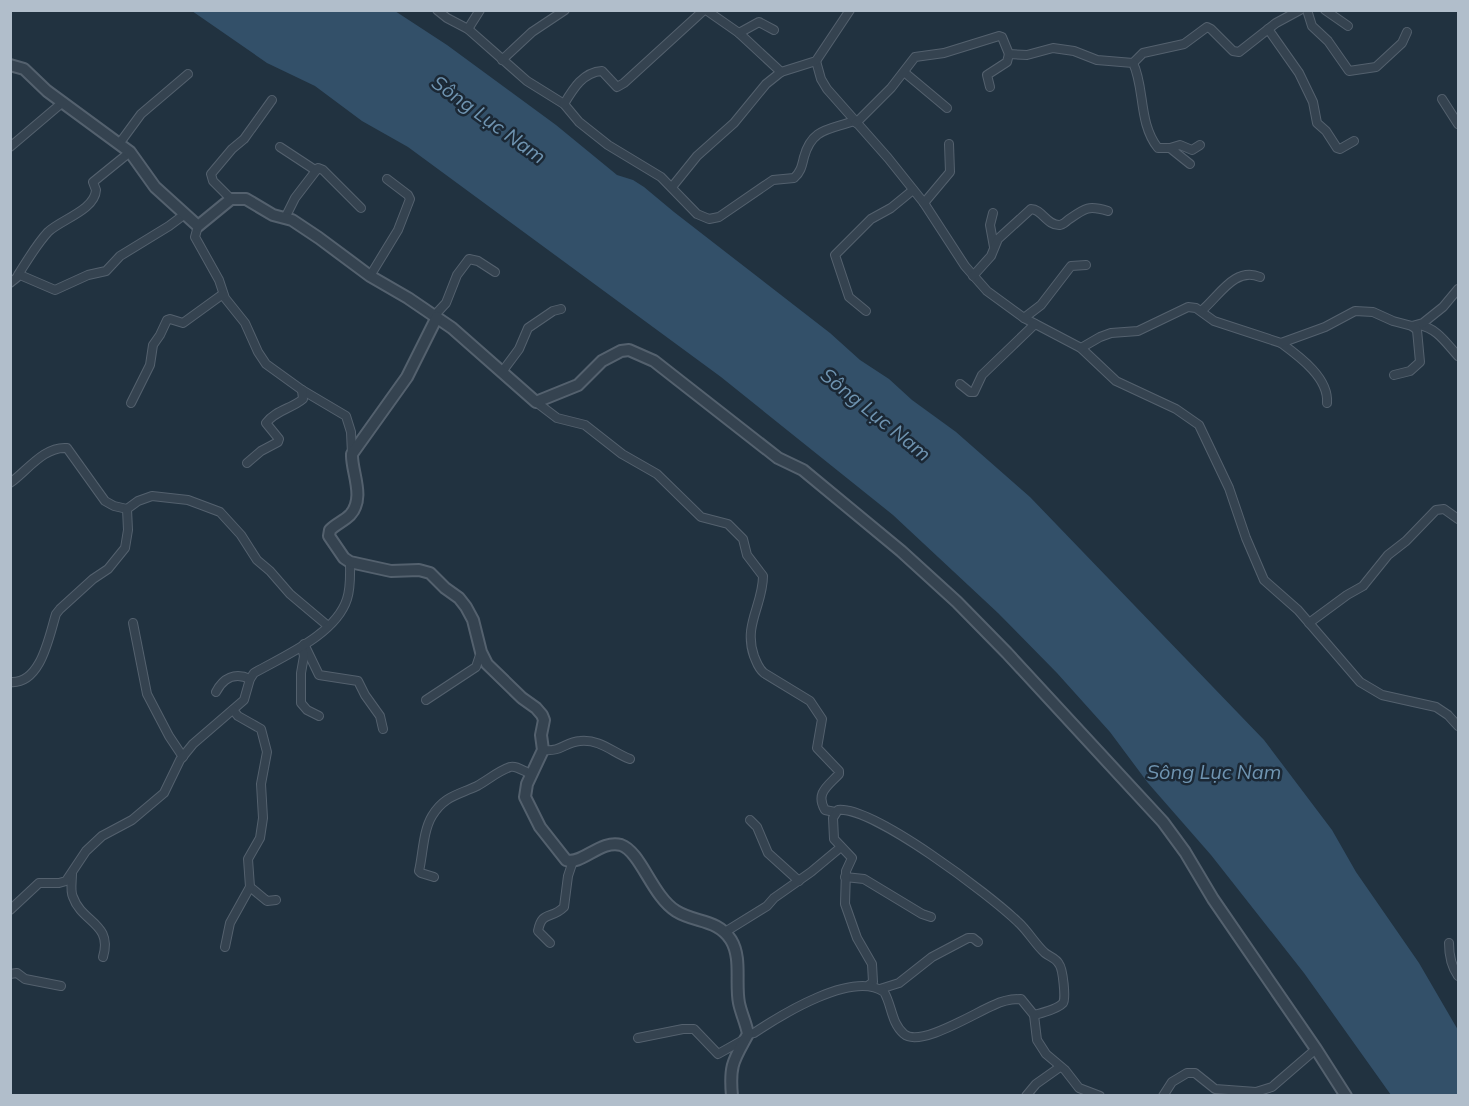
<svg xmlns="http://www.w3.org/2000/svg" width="1469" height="1106" font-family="Mulish,sans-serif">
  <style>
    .water { fill: #335069 }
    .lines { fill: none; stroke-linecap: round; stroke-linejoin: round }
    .minor-casing { stroke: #54616e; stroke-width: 10 }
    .tertiary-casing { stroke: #54616e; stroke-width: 14 }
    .minor { stroke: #354350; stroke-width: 8 }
    .tertiary { stroke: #354350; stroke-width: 10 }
    .labels { text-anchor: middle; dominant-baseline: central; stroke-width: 5; stroke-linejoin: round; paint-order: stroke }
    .water-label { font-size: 20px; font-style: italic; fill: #6f94b1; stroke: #1b2835 }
  </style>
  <rect width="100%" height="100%" fill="#213240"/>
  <!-- water -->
  <polygon class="water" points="192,11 395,11 447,45 556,125 617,175 633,180 644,187 674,212 830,333 860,360 889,379 912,400 956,432 1030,497 1264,740 1332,830 1356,872 1419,963 1458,1030 1458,1095 1391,1095 1304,973 1211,855 1148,783 1110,732 1057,673 998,613 893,515 721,377 408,147 362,121 315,86 267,63"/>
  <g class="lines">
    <defs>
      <g id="minor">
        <path d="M437,10L447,18L468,29L527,81L564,104L579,122L608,145L661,177L697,214L709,219L719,217L773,180L794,178C801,172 802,165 804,157C812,128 829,130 854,121"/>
        <polyline points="706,10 739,33 781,72"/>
        <polyline points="1307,10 1312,26 1328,41 1349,71 1376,67 1402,43 1407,32"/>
        <polyline points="1325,10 1348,26"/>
        <polyline points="468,29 480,10"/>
        <polyline points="1268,29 1299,73 1313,102 1317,123 1326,131 1337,148 1340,149 1354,141"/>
        <polyline points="739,33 759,22 774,30"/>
        <polyline points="502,60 532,32 565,10"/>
        <polyline points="816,61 821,79 827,89 888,158 924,203 965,266 987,291 1024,318 1081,348 1116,381 1176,409 1199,425 1229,488 1246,538 1264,580 1298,610 1360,682 1382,695 1436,707 1448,715 1458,726"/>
        <polyline points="1133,63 1143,53 1184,44 1207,27 1211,29 1233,51 1239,52 1276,23 1300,10"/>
        <polyline points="904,72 947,108"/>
        <polyline points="990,87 987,75 1007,62 1009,54"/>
        <polyline points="1442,99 1458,124"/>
        <path d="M564,104C573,89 583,72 602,71L617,87L624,83L704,10"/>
        <path d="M856,123L891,88L915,57L944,53L999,36L1002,37L1009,54L1027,55L1053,48L1074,51L1097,60L1133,63C1145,87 1138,123 1158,148H1170L1190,164"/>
        <polyline points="119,144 141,114 188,74"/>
        <polyline points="10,147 63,102"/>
        <polyline points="280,147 315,170"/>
        <polyline points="1170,148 1180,145 1192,150 1200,145"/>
        <polyline points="672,187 697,156 734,123 766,84 781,72 816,61 850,10"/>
        <polyline points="231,199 213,181 211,174 232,149 244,139 272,100"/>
        <polyline points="924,203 950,172 949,144"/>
        <polyline points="993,213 990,225 994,247"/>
        <polyline points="285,218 295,198 318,168 323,170 361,208"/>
        <polyline points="198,226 195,237 219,280 225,298 245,323 258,352 266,364 302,390 346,416 351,432 352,454"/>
        <path d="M18,275C27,261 36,245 48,232C60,220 95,210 96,190L93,182L130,152"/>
        <polyline points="370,276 398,230 410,199 408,195 387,179"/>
        <path d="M973,276L991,256L998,239L1031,209C1042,209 1047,226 1060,225C1064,224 1065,223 1068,220C1085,208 1088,205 1108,211"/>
        <polyline points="10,283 20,275 55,290 88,275 106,271 120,256 169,226 185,214"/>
        <polyline points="866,311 849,297 835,255 871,219 891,208 913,190"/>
        <path d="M1201,311C1218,298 1234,266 1260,277"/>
        <polyline points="434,316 446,303 457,275 469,259 478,261 495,272"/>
        <polyline points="1024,318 1041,305 1071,266 1086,265"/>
        <path d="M1419,325C1437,328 1446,343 1458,356"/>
        <path d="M1281,343C1300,357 1329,378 1327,403"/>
        <polyline points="1081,348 1100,337 1111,333 1138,331 1188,307 1196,308 1214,321 1281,343 1325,327 1355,311 1373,312 1393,321 1412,326 1423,323 1443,307 1458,289"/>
        <polyline points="502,372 519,349 528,328 553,311 561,309"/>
        <polyline points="1394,375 1410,371 1420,362 1417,330 1412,326"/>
        <polyline points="960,384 970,392 974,392 982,375 1035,324"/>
        <path d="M536,402L557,418L585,425L622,454L657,474L701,517L728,524L743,539L747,555L763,576C763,605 743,625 754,656C757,663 758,668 764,673L810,701L822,719L817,748L839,771V774C828,786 815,793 825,810L835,812"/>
        <polyline points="131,403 150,365 153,345 160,335 167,320 170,319 183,323 223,294"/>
        <path d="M247,463L261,451L278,442L279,439L266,423C276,410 291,409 303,399L302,390"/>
        <path d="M10,483C27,471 44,446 67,448L105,501L114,506L127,509"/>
        <polyline points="133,623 147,694 169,736 183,757"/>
        <polyline points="1309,623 1347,595 1363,586 1388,555 1406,541 1436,510 1444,509 1458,519"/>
        <polyline points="304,644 319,675 358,681 365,695 380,716 383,729"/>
        <polyline points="302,648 304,656 301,673 301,703 307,710 319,716"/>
        <path d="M10,682C41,685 49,636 56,614L60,609L93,579L108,569L125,548L128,530L127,509L138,501L152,496L188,500L220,512L241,535L257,560L270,571L290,594L328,626"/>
        <path d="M216,692C223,678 235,672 250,679"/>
        <polyline points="426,700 476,667 481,652"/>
        <path d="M543,750C562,752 565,742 580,741C601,739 613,753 630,759"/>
        <polyline points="750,820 757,827 768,853 799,881"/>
        <path d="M72,874C72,881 70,891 73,897C82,923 113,923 103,957"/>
        <path d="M434,877L421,873L419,871C423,854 423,831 432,816C444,796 458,795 477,786C488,780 498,771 510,767C516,765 525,772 531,774"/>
        <polyline points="845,877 864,879 922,914 931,917"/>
        <polyline points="250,887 267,901 276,900"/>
        <path d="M10,910L39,883H59L66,881L86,851L102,836L132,820L164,793L180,760L193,744L244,700L250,679L254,673C284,656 336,634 347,599C351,587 350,574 350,562"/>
        <polyline points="725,932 767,906 774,898 811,872 841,847"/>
        <path d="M550,943L538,931C542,910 551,920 564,907L568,876L573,861"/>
        <path d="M1449,943C1449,955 1451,966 1458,976"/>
        <polyline points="225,947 230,923 250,887 248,859 260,838 263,818 261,784 267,752 261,729 238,716 233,710"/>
        <polyline points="10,974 17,973 25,979 61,986"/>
        <path d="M869,985L873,982L872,964L857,938L845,904L846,871L852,858L834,839L833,818L838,810C873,806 990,895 1018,922C1028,931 1035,944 1045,953C1050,957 1056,958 1059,964C1063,969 1066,999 1063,1003C1058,1009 1042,1013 1034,1015"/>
        <polyline points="880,989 899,983 932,957 968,938 973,938 978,942"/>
        <path d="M747,1034L754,1033C781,1015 853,970 884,992C892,1005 891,1023 904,1034C920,1048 976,1012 994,1005C1002,1001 1013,999 1021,999L1034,1015L1037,1040L1046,1054L1065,1070L1079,1088L1100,1096"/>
        <polyline points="638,1038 683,1029 694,1029 718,1054 743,1040"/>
        <polyline points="1026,1096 1036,1084 1060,1067"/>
        <polyline points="1163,1096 1172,1082 1187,1073 1195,1073 1215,1089 1256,1092 1272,1087 1316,1049"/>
      </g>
      <g id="tertiary">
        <polyline points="10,65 24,69 47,91 130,152 155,187 198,226 231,199 246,199 273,215 292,220 319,238 370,276 408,298 452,328 536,402 578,385 602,361 621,351 629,350 654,361 778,458 803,470 901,551 957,602 1007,653 1163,822 1185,852 1213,899 1316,1049 1346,1096"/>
        <path d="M437,317L407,377L352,454C351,471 366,498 350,515C344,521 336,524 330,530L329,536L344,558L350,562L391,571L419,570L430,573L445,588L459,598L466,607L473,620L481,652L487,664L522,698L536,708L542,715L544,720L541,735L543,750L527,784L525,797L540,827L566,860C581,866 601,839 621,845C641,852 652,896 676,911C695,923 718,919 731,940C742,958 735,983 739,1003C741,1013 746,1023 748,1034C734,1060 729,1064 732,1096"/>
      </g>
    </defs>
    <!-- minor casing -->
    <use href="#minor" class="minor-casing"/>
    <!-- tertiary casing -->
    <use href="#tertiary" class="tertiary-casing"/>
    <!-- minor -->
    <use href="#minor" class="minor"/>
    <!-- tertiary -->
    <use href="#tertiary" class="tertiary"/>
  </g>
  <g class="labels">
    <!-- water labels -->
    <g class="water-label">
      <text transform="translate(489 119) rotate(36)">Sông Lục Nam</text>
      <text transform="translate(876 414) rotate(39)">Sông Lục Nam</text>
      <text x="1214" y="771">Sông Lục Nam</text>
    </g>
  </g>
  <!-- border -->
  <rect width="1469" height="1106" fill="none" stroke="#b1becb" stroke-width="24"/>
</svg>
